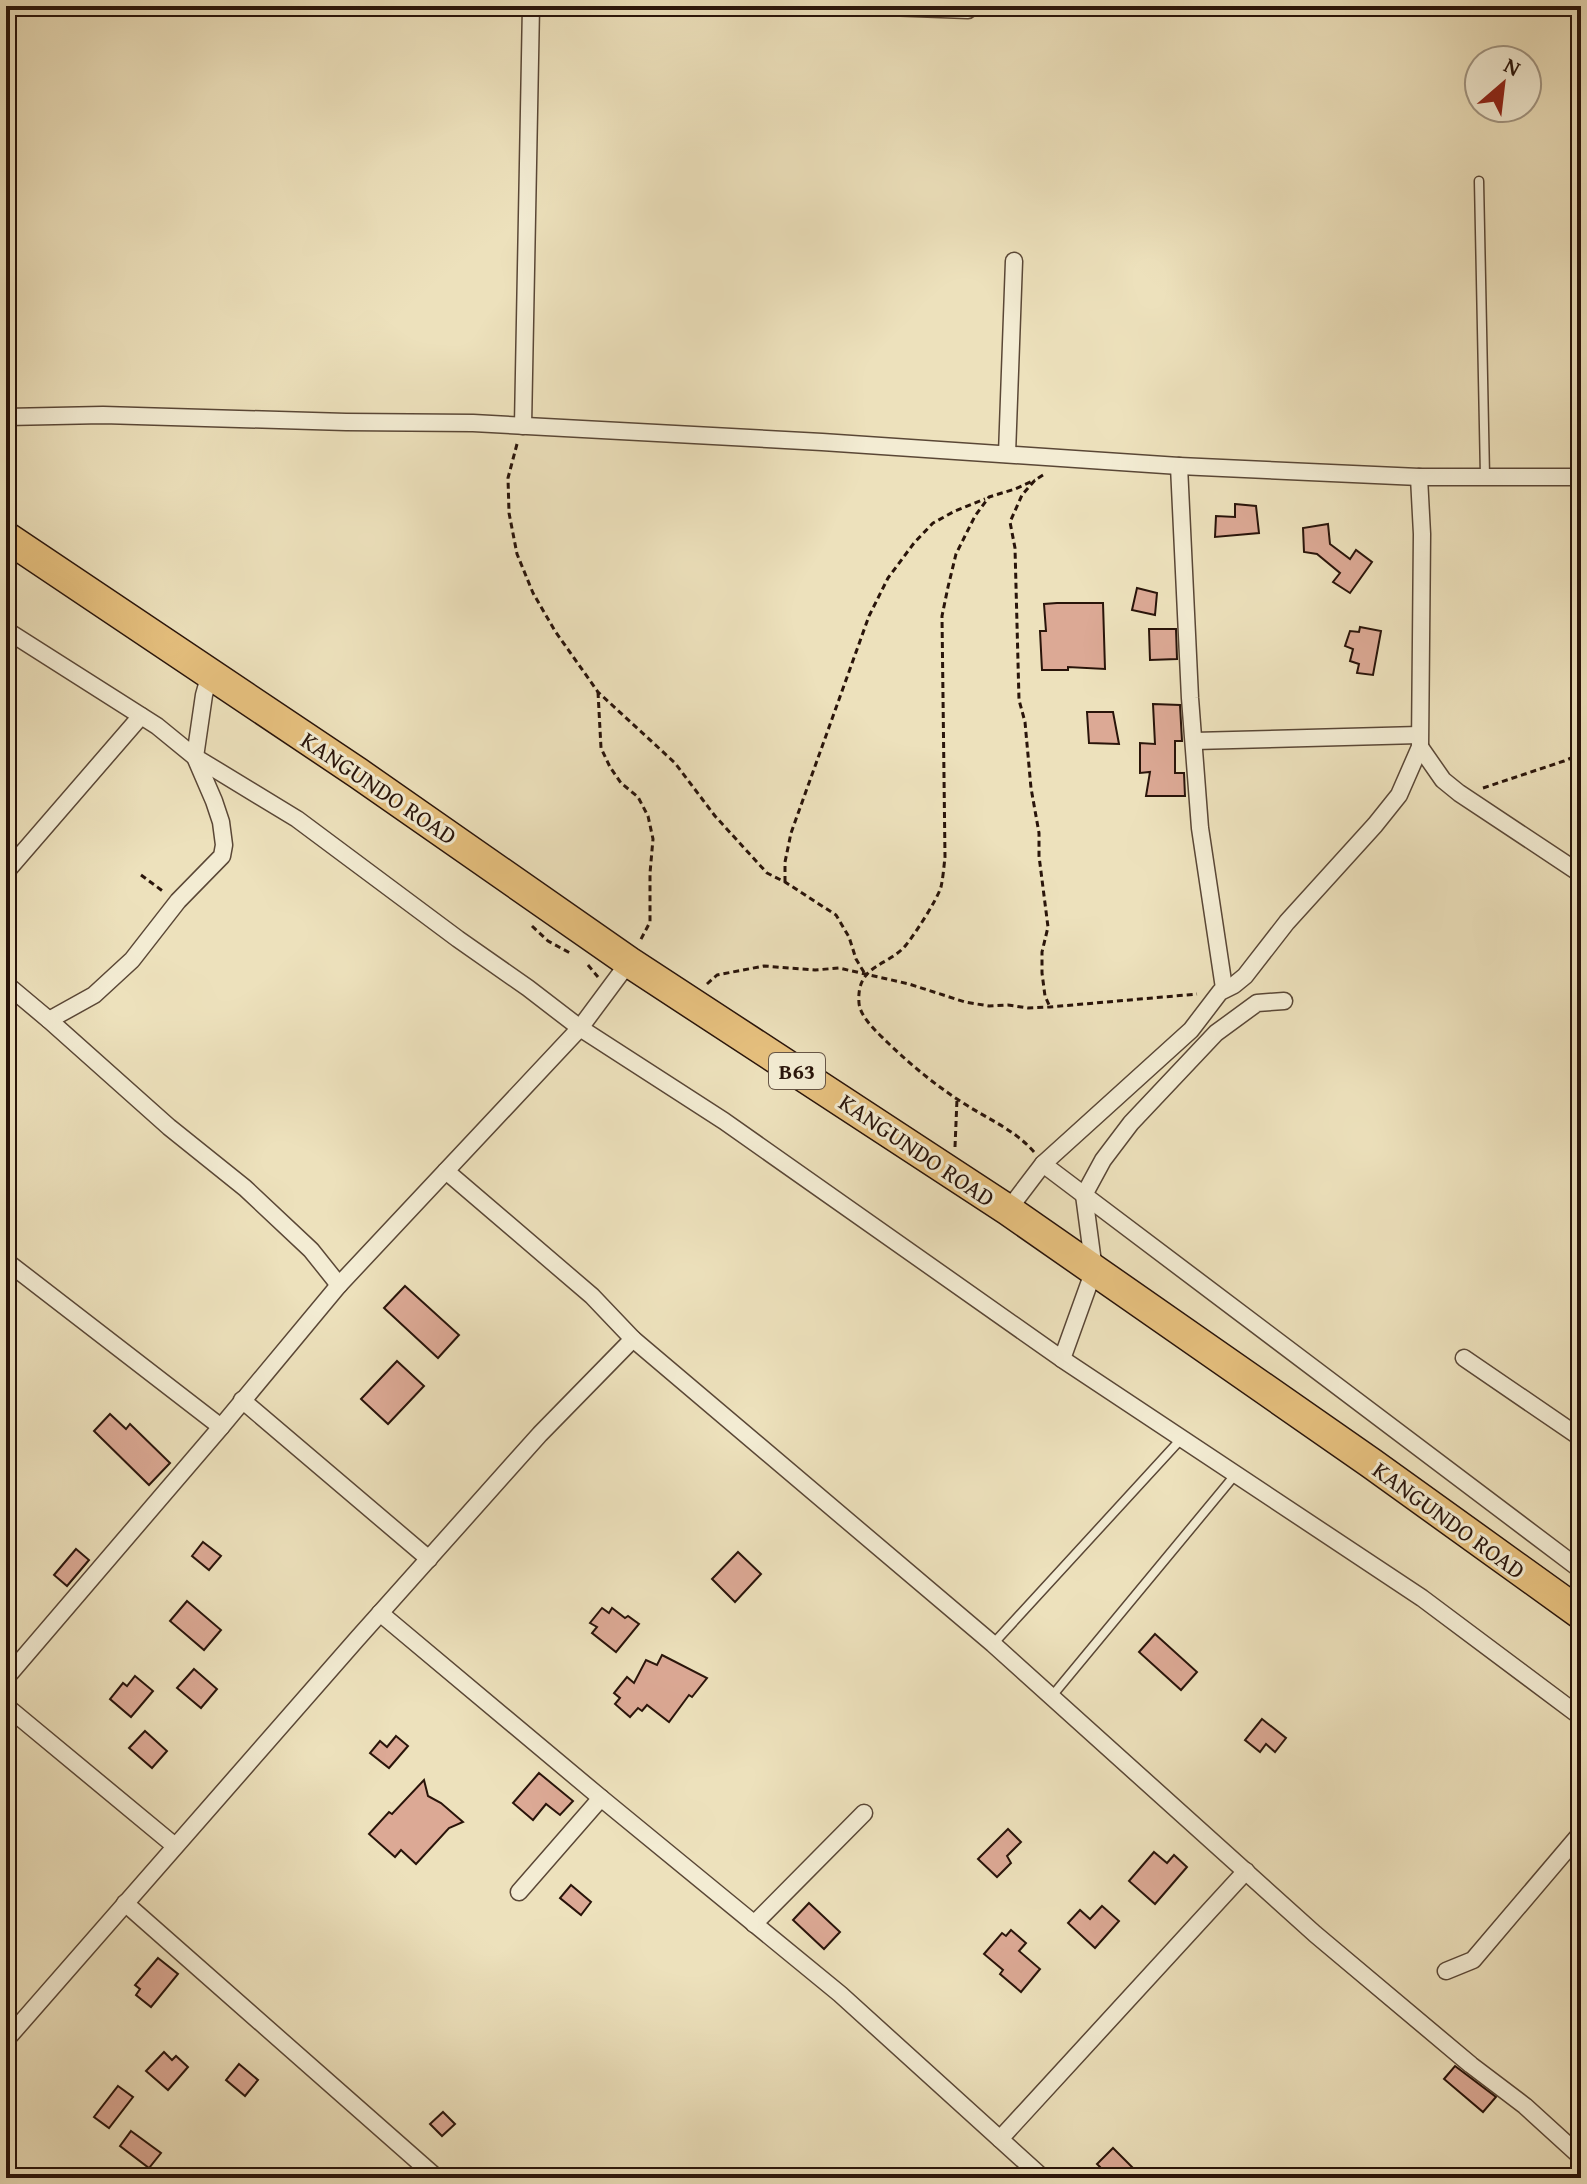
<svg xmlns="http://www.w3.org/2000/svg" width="1587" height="2184" font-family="'Gentium Book Plus',serif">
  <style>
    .building { fill: #dca995; stroke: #29140a; stroke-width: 2 }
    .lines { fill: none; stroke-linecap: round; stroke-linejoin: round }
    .lane-casing { stroke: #5a4736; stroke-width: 11 }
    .street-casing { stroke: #5a4736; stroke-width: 19 }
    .highway-casing { stroke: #29140a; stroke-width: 33 }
    .path { stroke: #29140a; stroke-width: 3; stroke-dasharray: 6 4; stroke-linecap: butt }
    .lane { stroke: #f3ecd3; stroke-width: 8 }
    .street { stroke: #f3ecd3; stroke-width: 16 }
    .highway { stroke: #e6c07e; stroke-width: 30 }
    .labels { text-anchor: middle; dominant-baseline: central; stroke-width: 6; stroke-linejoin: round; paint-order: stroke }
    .shield { fill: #f3ecd3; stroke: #665546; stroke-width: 2 }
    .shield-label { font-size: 22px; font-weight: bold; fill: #29140a }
    .street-label { font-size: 24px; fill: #29140a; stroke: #f3ecd3 }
  </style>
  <rect width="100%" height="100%" fill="#ede1bc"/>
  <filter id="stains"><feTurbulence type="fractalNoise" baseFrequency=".0025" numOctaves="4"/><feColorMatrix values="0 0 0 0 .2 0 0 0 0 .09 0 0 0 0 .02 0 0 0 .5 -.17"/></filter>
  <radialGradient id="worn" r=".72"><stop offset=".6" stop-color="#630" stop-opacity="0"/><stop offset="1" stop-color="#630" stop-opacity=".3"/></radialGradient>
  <!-- building -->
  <g class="building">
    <polygon points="1235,504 1256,506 1259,533 1215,537 1216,516 1235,517"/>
    <polygon points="1328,524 1330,544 1350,559 1356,550 1372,562 1350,593 1333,582 1340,573 1317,554 1304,552 1303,528"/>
    <polygon points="1137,588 1157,593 1155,615 1132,610"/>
    <polygon points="1057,603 1103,603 1105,669 1068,667 1068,670 1042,670 1040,631 1046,631 1044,604"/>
    <polygon points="1360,627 1381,631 1373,675 1357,673 1359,664 1350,661 1353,649 1345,646 1350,631 1359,632"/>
    <polygon points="1149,629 1176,629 1177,659 1150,660"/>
    <polygon points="1153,704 1180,705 1182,741 1175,741 1175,773 1184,773 1185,796 1146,796 1150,772 1140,773 1140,743 1155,744"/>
    <polygon points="1087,712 1113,712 1119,744 1089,743"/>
    <polygon points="405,1286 459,1335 438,1358 384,1308"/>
    <polygon points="397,1361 424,1386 388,1424 361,1399"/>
    <polygon points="110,1414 126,1429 130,1424 170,1463 149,1485 94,1431"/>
    <polygon points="203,1542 221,1556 209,1570 192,1556"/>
    <polygon points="76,1549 89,1560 67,1586 54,1575"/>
    <polygon points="738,1552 761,1574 735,1602 712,1579"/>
    <polygon points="187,1601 221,1630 204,1650 170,1621"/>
    <polygon points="602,1608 609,1613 612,1608 625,1618 628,1616 639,1624 616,1652 592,1633 597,1627 590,1623"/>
    <polygon points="1155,1634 1197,1672 1181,1690 1139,1652"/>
    <polygon points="662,1655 707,1678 692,1697 689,1695 669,1722 647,1705 642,1711 638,1708 630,1717 615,1704 620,1698 614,1693 627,1677 634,1683 646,1660 657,1665"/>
    <polygon points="194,1669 217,1689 201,1708 177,1688"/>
    <polygon points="135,1676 153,1691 131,1717 110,1699 123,1683 127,1686"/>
    <polygon points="1262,1719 1286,1738 1275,1752 1266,1744 1260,1752 1245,1740"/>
    <polygon points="145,1731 167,1751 152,1768 129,1748"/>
    <polygon points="396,1736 408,1746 389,1768 370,1753 380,1741 387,1747"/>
    <polygon points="539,1773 573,1801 560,1815 546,1804 533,1820 513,1803"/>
    <polygon points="424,1780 428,1796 441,1803 463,1822 449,1828 416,1864 401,1850 395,1857 369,1834 389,1812 392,1814"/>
    <polygon points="1008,1829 1021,1842 1007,1856 1011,1863 997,1877 978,1859"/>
    <polygon points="1154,1852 1167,1863 1174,1855 1187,1867 1155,1904 1129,1881"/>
    <polygon points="571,1885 591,1902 581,1915 560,1898"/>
    <polygon points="809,1903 840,1932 824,1949 793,1920"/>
    <polygon points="1102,1906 1119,1921 1095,1948 1068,1923 1080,1910 1090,1919"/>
    <polygon points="1011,1930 1026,1943 1019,1951 1040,1969 1021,1992 1000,1974 1003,1970 984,1954 1002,1933 1006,1936"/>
    <polygon points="158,1958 178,1974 151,2007 136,1995 140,1989 135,1985"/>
    <polygon points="164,2052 172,2060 176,2056 188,2067 168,2090 146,2071"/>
    <polygon points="239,2064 258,2080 245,2096 226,2080"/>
    <polygon points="1455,2066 1496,2097 1483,2112 1444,2079"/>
    <polygon points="118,2086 133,2097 109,2128 94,2117"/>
    <polygon points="443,2112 455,2124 442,2136 430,2124"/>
    <polygon points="131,2131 161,2153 149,2168 120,2146"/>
    <polygon points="1113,2148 1143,2178 1094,2178 1102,2169 1097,2164"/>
  </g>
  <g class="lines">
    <defs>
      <g id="lane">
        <polyline points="1479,181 1485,476"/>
        <polyline points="993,1644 1182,1438"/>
        <polyline points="1052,1696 1235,1475"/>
      </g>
      <g id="street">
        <polyline points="370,6 404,7"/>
        <polyline points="860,6 968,10"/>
        <polyline points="6,417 103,415 346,422 473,423 822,442 1179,466 1419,477 1581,477"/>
        <polyline points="523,426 531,6"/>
        <polyline points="1007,454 1014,261"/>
        <polyline points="1179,466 1190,698 1200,828 1224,988"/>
        <polyline points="6,630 157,726 195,757 214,801 221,822 224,845 222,856 178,901 132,960 94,995 49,1020"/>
        <polyline points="210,674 204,695 195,757 297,819 458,939 528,988 580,1028 724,1121 1062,1359 1422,1598 1581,1717"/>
        <polyline points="1194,741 1419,735"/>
        <polyline points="1420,747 1443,780 1459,793 1581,874"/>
        <polyline points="6,872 141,716"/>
        <polyline points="6,984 49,1020 169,1127 245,1188 311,1250 339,1285"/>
        <polyline points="1043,1164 1581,1570"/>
        <polyline points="446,1171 592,1296 633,1339 993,1644 1315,1934 1471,2065 1525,2106 1581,2157"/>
        <polyline points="1008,1210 1043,1164 1191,1030 1220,992 1234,985 1245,976 1287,922 1375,825 1399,795 1420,747 1422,534 1419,477"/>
        <polyline points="6,1261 221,1427"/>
        <polyline points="1464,1358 1581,1438"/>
        <polyline points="1062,1359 1094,1270 1084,1195 1103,1160 1131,1123 1216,1033 1257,1003 1284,1001"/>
        <polyline points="242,1400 429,1559"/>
        <polyline points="380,1613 601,1798 840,1994 1043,2178"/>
        <polyline points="6,1678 221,1427 339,1285 580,1028 629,962"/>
        <polyline points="6,1706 175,1846"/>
        <polyline points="519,1892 601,1798"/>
        <polyline points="125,1903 437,2178"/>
        <polyline points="754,1924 864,1813"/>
        <polyline points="1446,1971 1473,1960 1581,1833"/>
        <polyline points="6,2040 357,1639 540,1434 633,1339"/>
        <polyline points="1000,2139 1246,1871"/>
      </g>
      <polyline id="highway" points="6,537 358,773 629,962 1008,1210 1371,1463 1581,1614"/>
    </defs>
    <!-- lane casing -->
    <use href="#lane" class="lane-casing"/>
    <!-- street casing -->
    <use href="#street" class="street-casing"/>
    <!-- highway casing -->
    <use href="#highway" class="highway-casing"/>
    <!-- path -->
    <g class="path">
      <polyline points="517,444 508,478 509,513 517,554 533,593 555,631 598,692 675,763 715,816 767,873 785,882 836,915 849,937 856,959 865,974"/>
      <polyline points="1043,475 1035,480 1022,495 1010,522 1015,548 1019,700 1025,722 1031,788 1039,833 1039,856 1048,927 1042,952 1042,973 1045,996 1050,1007"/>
      <polyline points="598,692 601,748 610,767 621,783 638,797 648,816 653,839 650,873 650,922 640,941"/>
      <polyline points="1483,788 1564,761 1581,754"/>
      <polyline points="141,875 164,892"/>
      <polyline points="785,882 785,862 791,833 869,616 888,578 914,543 933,523 955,511 985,499"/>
      <polyline points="532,926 548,941 572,954"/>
      <polyline points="588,965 598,977"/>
      <polyline points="707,984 717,975 764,966 815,970 839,968 909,984 965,1002 989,1006 1008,1005 1028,1008 1050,1007 1197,994"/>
      <polyline points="955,1147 957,1099"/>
      <path d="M1034,1152C1015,1130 988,1119 963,1103C934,1084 912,1066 887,1042C877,1032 860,1017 859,1003C856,964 888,967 906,945C915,934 937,900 941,887C943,878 944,866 945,857L942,616L948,587L956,554L975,516L989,497L1015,489L1035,480"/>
    </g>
    <!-- lane -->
    <use href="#lane" class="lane"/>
    <!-- street -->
    <use href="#street" class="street"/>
    <!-- highway -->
    <use href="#highway" class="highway"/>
  </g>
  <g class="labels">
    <!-- shield labels -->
    <rect class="shield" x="769" y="1053" width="56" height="36" rx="6"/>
    <g class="shield-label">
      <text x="797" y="1071">B63</text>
    </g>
    <!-- street labels -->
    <g class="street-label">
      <text transform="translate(379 788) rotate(34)">KANGUNDO ROAD</text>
      <text transform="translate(917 1150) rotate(34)">KANGUNDO ROAD</text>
      <text transform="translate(1449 1520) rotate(36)">KANGUNDO ROAD</text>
    </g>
  </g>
  <!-- margin -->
  <rect width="1587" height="2184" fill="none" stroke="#ede1bc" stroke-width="32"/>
  <rect x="8" y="8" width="1571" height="2168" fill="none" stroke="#29140a" stroke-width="4"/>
  <rect x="16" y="16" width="1555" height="2152" fill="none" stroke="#29140a" stroke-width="2"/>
  <!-- north arrow -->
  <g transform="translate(1503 84) rotate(28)"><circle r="38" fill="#f3ecd3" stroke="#a29683" stroke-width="2"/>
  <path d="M0-6L14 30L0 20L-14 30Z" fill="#8f2418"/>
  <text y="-12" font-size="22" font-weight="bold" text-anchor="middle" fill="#29140a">N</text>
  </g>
  <rect width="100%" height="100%" filter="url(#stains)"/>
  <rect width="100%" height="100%" fill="url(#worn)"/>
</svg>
